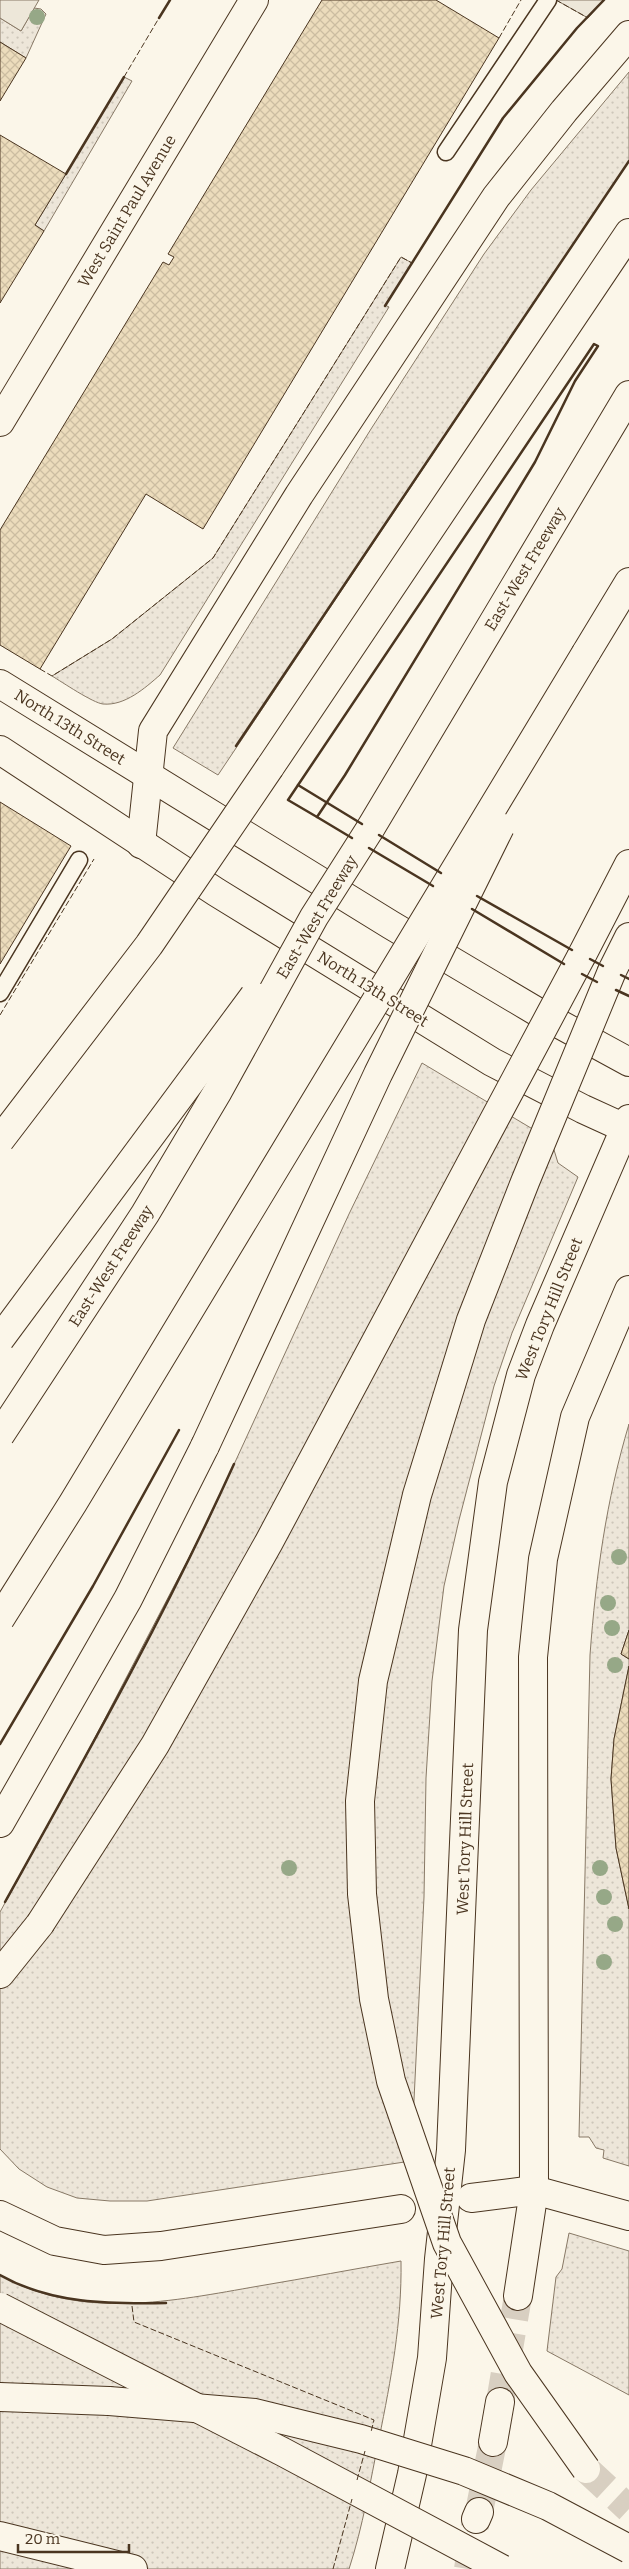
<svg xmlns="http://www.w3.org/2000/svg" width="629" height="2569" font-family="Bitter,serif">
  <style>
    .grass { fill: url(#grass-dots); stroke: #887966 }
    .parking { fill: #ede7d9; stroke: #887966 }
    .building { fill: url(#building-cross-hatch); stroke: #4a3520 }
    .lines { fill: none; stroke-linecap: round; stroke-linejoin: round }
    .tertiary-tunnel { stroke: #d8cfc1; stroke-width: 28; stroke-dasharray: 28 14; stroke-linecap: butt }
    .motorway-tunnel { stroke: #d8cfc1; stroke-width: 28; stroke-dasharray: 28 14; stroke-linecap: butt }
    .service-casing { stroke: #4a3520; stroke-width: 19 }
    .tertiary-casing { stroke: #4a3520; stroke-width: 30 }
    .motorway-casing { stroke: #4a3520; stroke-width: 30 }
    .service { stroke: #fbf6e9; stroke-width: 16 }
    .tertiary { stroke: #fbf6e9; stroke-width: 28 }
    .motorway { stroke: #fbf6e9; stroke-width: 28 }
    .motorway-bridge-casing { stroke: #4a3520; stroke-width: 30; stroke-linecap: butt }
    .motorway-bridge { stroke: #fbf6e9; stroke-width: 28 }
    .fence { stroke: #4a3520; stroke-width: 1; stroke-dasharray: 6 2.5; stroke-linecap: butt }
    .wall { stroke: #4a3520; stroke-width: 2.5 }
    .tree { fill: #96a887 }
    .labels { text-anchor: middle; dominant-baseline: central; stroke-width: 4; stroke-linejoin: round; paint-order: stroke }
    .street-label { font-size: 16px; fill: #4a3520; stroke: #fbf6e9 }
  </style>
  <defs>
    <pattern id="grass-dots" width="8" height="8" patternUnits="userSpaceOnUse" patternTransform="scale(1.25)"><rect width="8" height="8" fill="#ede6d9"/><path d="M2 2h.1M6 6h.1" fill="none" stroke="#cdc6ba" stroke-width="1.8" stroke-linecap="round"/></pattern>
    <pattern id="building-cross-hatch" width="8" height="8" patternUnits="userSpaceOnUse" patternTransform="scale(1.25)"><rect width="8" height="8" fill="#ecdcbc"/><path d="M0 0l8 8M0 8l8-8" fill="none" stroke="#ccbda1"/></pattern>
  </defs>
  <rect width="100%" height="100%" fill="#fbf6e9"/>
  <!-- grass -->
  <g class="grass">
    <polygon points="34,8 41,9 46,14 26,58 0,42 0,18 21,31"/>
    <polygon points="629,72 629,161 218,775 173,748 371,429 484,254 531,190"/>
    <polygon points="124,77 132,81 44,231 35,225"/>
    <path d="M401,257L412,263L385,305L389,307L160,675C145,688 125,706 103,704C93,703 62,682 52,676L112,639L213,558Z"/>
    <polygon points="422,1063 551,1140 558,1163 578,1177 512,1333 494,1386 459,1520 444,1586 432,1681 426,1778 424,1897 411,2161 147,2201 110,2201 77,2198 47,2187 19,2169 0,2149 0,1912 76,1774 208,1521 349,1214"/>
    <path d="M629,1424V1630L621,1654L629,1659V1666L614,1739L611,1779L616,1848L629,1909V2166L603,2158L604,2150L596,2148L589,2137H579L590,1655C596,1575 606,1501 629,1424Z"/>
    <polygon points="569,2233 629,2251 629,2395 547,2351 556,2277 562,2269"/>
    <path d="M401,2261C402,2322 391,2379 379,2439C370,2483 363,2526 349,2569H0V2275C81,2321 173,2301 259,2286C307,2278 354,2269 401,2261Z"/>
  </g>
  <!-- parking -->
  <g class="parking">
    <polygon points="0,0 39,0 21,31 0,18"/>
    <polygon points="556,0 604,0 588,18"/>
  </g>
  <!-- building -->
  <g class="building">
    <polygon points="322,0 436,0 499,38 203,529 146,494 40,669 0,645 0,530 163,262 169,265 174,257 168,254"/>
    <polygon points="0,42 26,58 0,101"/>
    <polygon points="0,135 66,174 35,225 44,231 0,303"/>
    <polygon points="0,802 71,846 0,964"/>
    <polygon points="629,1630 629,1659 621,1654"/>
    <polygon points="629,1666 629,1909 616,1848 611,1779 614,1739"/>
  </g>
  <g class="lines">
    <!-- tertiary-tunnel -->
    <g class="tertiary-tunnel">
      <polyline points="500,2402 518,2296"/>
      <polyline points="479,2512 493,2442"/>
      <polyline points="468,2569 476,2519"/>
    </g>
    <!-- motorway-tunnel -->
    <polyline class="motorway-tunnel" points="586,2469 629,2509"/>
    <defs>
      <g id="service">
        <polyline points="446,152 548,0"/>
        <polyline points="0,993 79,860"/>
      </g>
      <g id="tertiary">
        <polyline points="0,422 254,0"/>
        <polyline points="0,684 391,925 541,1014 629,1062"/>
        <polyline points="0,750 216,892 492,1062 583,1109 629,1130"/>
        <polyline points="471,2198 534,2190 629,2216"/>
        <polyline points="518,2296 534,2190 533,1657 543,1559 575,1417 629,1290"/>
        <polyline points="493,2442 500,2402"/>
        <polyline points="476,2519 479,2512"/>
        <polyline points="390,2569 412,2474 432,2358 439,2259 451,2150 473,1630 493,1482 521,1375 540,1325 629,1119"/>
      </g>
      <g id="motorway">
        <polyline points="586,653 629,582"/>
        <polyline points="270,767 629,233"/>
        <polyline points="370,829 629,395"/>
        <polyline points="141,844 153,731 299,495 496,197 564,111 629,35"/>
        <polyline points="582,955 629,864"/>
        <polyline points="612,971 629,937"/>
        <polyline points="0,1823 128,1599 205,1446"/>
        <polyline points="0,1974 40,1924"/>
        <polyline points="0,2215 55,2241 104,2250 161,2246 401,2209"/>
        <polyline points="0,2397 109,2401"/>
        <polyline points="0,2536 133,2569"/>
      </g>
    </defs>
    <!-- service casing -->
    <use href="#service" class="service-casing"/>
    <!-- tertiary casing -->
    <use href="#tertiary" class="tertiary-casing"/>
    <!-- motorway casing -->
    <use href="#motorway" class="motorway-casing"/>
    <!-- service -->
    <use href="#service" class="service"/>
    <!-- tertiary -->
    <use href="#tertiary" class="tertiary"/>
    <!-- motorway -->
    <use href="#motorway" class="motorway"/>
    <defs>
      <g id="motorway-bridge">
        <polyline points="0,1140 149,945 270,767"/>
        <polyline points="0,1339 254,996"/>
        <polyline points="0,1435 145,1214 218,1091 314,917 370,829"/>
        <polyline points="205,1446 378,1074 500,827"/>
        <polyline points="0,1619 73,1503 586,653"/>
        <polyline points="40,1924 155,1745 269,1542 582,955"/>
        <polyline points="0,2307 283,2452 502,2569"/>
        <polyline points="109,2401 255,2413 361,2439 464,2471 548,2506 629,2549"/>
        <polyline points="586,2469 518,2373 447,2243 391,2081 374,1999 362,1894 360,1801 373,1681 417,1495 471,1320 525,1182 612,971"/>
      </g>
    </defs>
    <!-- motorway-bridge casing -->
    <use href="#motorway-bridge" class="motorway-bridge-casing"/>
    <!-- motorway-bridge -->
    <use href="#motorway-bridge" class="motorway-bridge"/>
    <!-- fence -->
    <g class="fence">
      <polyline points="556,0 588,18"/>
      <polyline points="499,38 521,0"/>
      <polyline points="124,77 159,18"/>
      <polyline points="40,669 52,676 112,639 213,558 401,257 412,263"/>
      <polyline points="0,1015 94,859"/>
      <polyline points="132,2306 134,2322 374,2420 371,2432"/>
      <polyline points="357,2480 365,2451"/>
      <polyline points="333,2569 352,2499"/>
    </g>
    <!-- wall -->
    <g class="wall">
      <polyline points="159,18 170,0"/>
      <polyline points="66,174 124,77"/>
      <polyline points="385,306 503,118 577,28 604,0"/>
      <polygon points="594,344 598,346 575,381 535,462 345,775 317,817 288,800"/>
      <polyline points="236,746 629,161"/>
      <polyline points="298,785 362,824"/>
      <polyline points="317,817 352,838"/>
      <polyline points="379,835 441,873"/>
      <polyline points="369,848 433,886"/>
      <polyline points="477,896 572,950"/>
      <polyline points="472,909 564,964"/>
      <polyline points="590,959 603,966"/>
      <polyline points="582,974 597,982"/>
      <polyline points="621,975 629,979"/>
      <polyline points="616,990 629,996"/>
      <polyline points="0,1744 93,1586 179,1430"/>
      <path d="M5,1902C85,1758 166,1614 234,1464"/>
      <path d="M0,2275C51,2304 109,2304 166,2303"/>
    </g>
  </g>
  <!-- trees -->
  <g class="tree">
    <circle cx="37" cy="17" r="8"/>
    <circle cx="619" cy="1557" r="8"/>
    <circle cx="608" cy="1603" r="8"/>
    <circle cx="612" cy="1628" r="8"/>
    <circle cx="615" cy="1665" r="8"/>
    <circle cx="289" cy="1868" r="8"/>
    <circle cx="600" cy="1868" r="8"/>
    <circle cx="604" cy="1897" r="8"/>
    <circle cx="615" cy="1924" r="8"/>
    <circle cx="604" cy="1962" r="8"/>
  </g>
  <g class="labels">
    <!-- street labels -->
    <g class="street-label">
      <text transform="translate(127 211) rotate(-59)">West Saint Paul Avenue</text>
      <text transform="translate(525 569) rotate(-59)">East-West Freeway</text>
      <text transform="translate(70 727) rotate(32)">North 13th Street</text>
      <text transform="translate(317 917) rotate(-59)">East-West Freeway</text>
      <text transform="translate(373 989) rotate(32)">North 13th Street</text>
      <text transform="translate(111 1266) rotate(-57)">East-West Freeway</text>
      <text transform="translate(549 1309) rotate(-68)">West Tory Hill Street</text>
      <text transform="translate(465 1839) rotate(-88)">West Tory Hill Street</text>
      <text transform="translate(443 2243) rotate(-85)">West Tory Hill Street</text>
    </g>
  </g>
  <!-- scale -->
  <path d="M18 2544v8h111v-8" fill="none" stroke="#4a3520" stroke-width="2.5"/>
  <text x="25" y="2544" font-size="15" fill="#4a3520" stroke="#fbf6e9" stroke-width="4" paint-order="stroke">20 m</text>
</svg>
